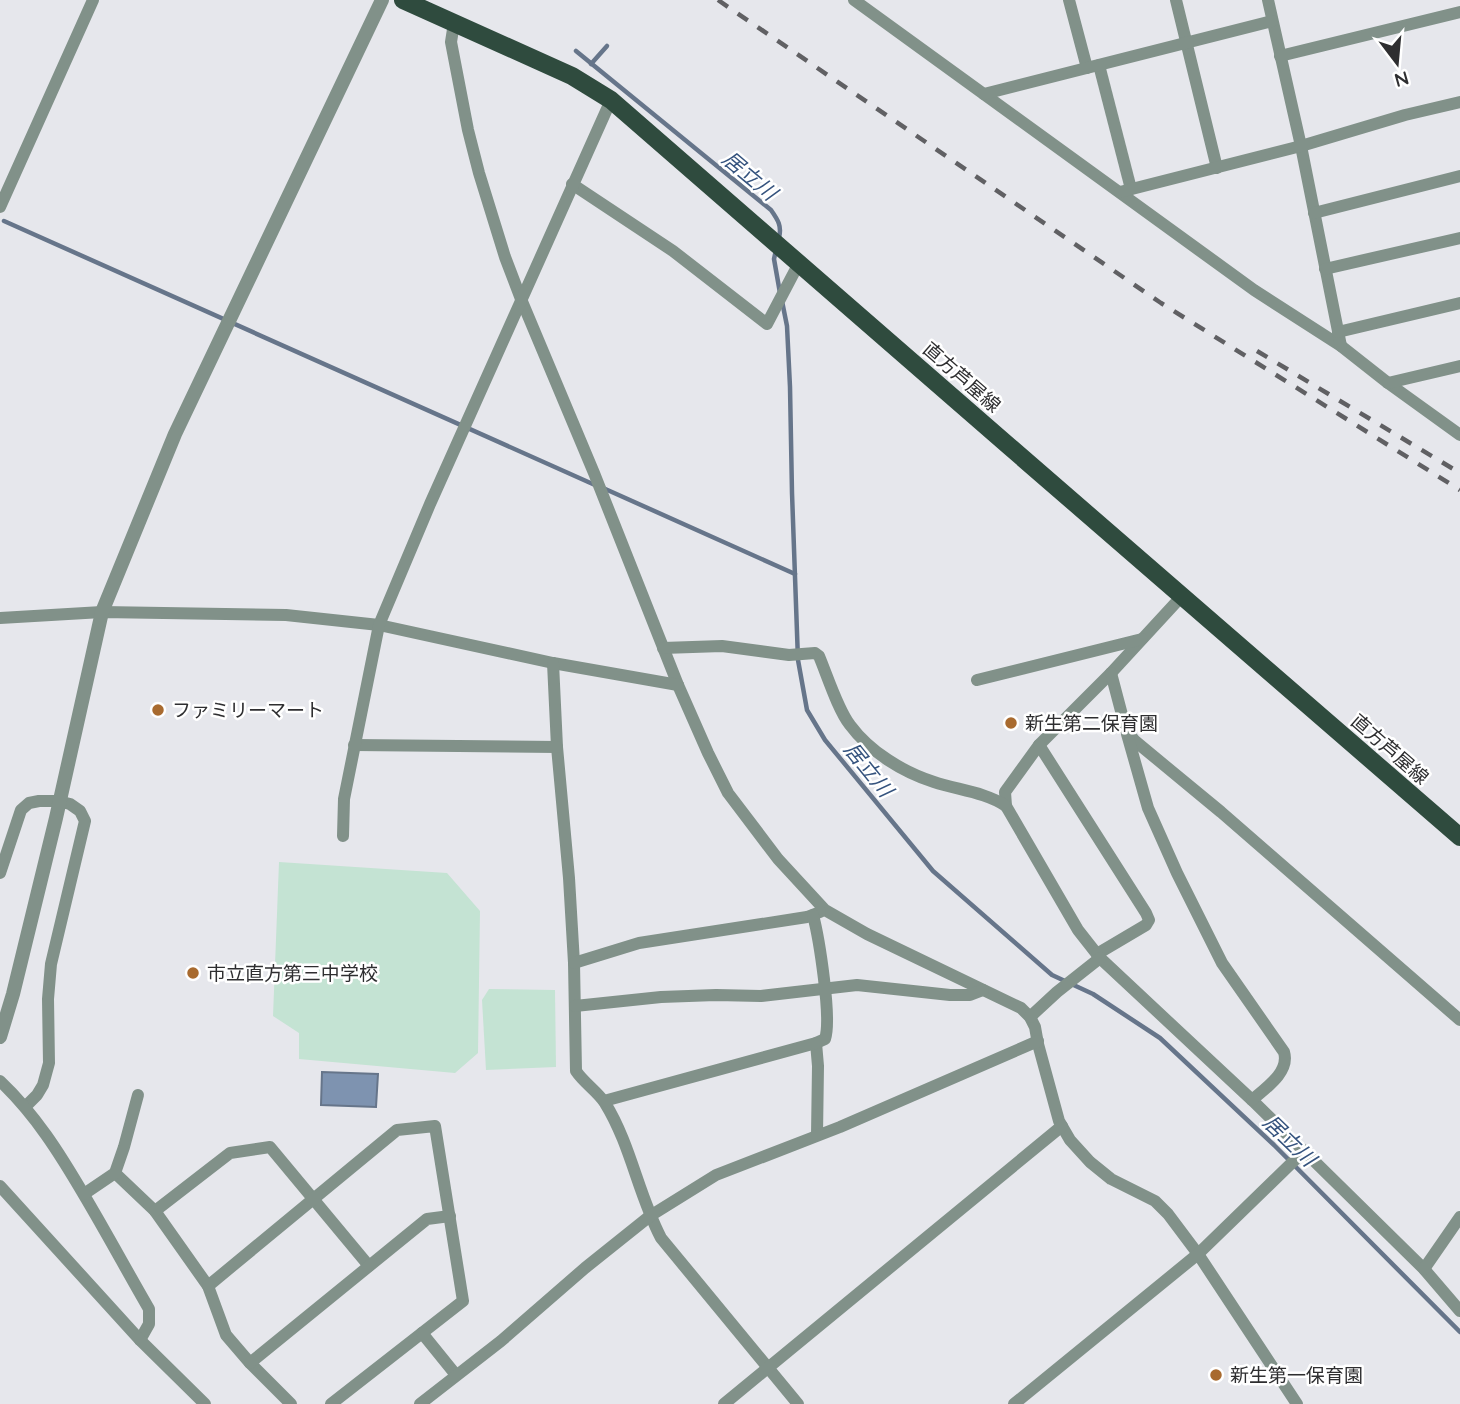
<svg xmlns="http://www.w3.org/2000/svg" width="1460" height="1404" font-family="Quicksand,'Noto Sans JP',sans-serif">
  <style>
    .green { fill: #c4e3d3 }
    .water { fill: #7e93b0; stroke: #66758a; stroke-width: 2 }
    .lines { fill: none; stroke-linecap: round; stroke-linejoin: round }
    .stream { stroke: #66758a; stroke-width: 4.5 }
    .minor { stroke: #819189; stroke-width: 12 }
    .tertiary { stroke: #819189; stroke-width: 14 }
    .primary { stroke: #2f4b3e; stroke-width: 18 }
    .rail { stroke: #606063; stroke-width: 4.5; stroke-dasharray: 12 12; stroke-linecap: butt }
    .poi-dot { fill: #a86a2f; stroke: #fff; stroke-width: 2.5 }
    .labels { text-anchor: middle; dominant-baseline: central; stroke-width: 5; stroke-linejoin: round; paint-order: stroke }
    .street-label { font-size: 19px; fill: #2e2e30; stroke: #fff }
    .poi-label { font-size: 19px; fill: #2e2e30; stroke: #fff; text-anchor: start }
    .water-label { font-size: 21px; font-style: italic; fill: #35537e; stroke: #fff }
  </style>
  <rect width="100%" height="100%" fill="#e6e7ec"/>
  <!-- green -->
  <g class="green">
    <polygon points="279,862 447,873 480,911 478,1053 455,1073 299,1059 299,1033 273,1016"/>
    <polygon points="489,989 555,990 556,1067 486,1070 482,1000"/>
  </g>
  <!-- water -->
  <polygon class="water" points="322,1072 378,1074 376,1107 321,1105"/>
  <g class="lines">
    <!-- stream -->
    <g class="stream">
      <path d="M576,51L771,210C778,220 782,226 779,238"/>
      <polyline points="591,64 607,46"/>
      <polyline points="4,221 595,485"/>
      <polyline points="776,250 774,259 780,293"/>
      <polyline points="782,301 787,326 790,387 792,493 798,660 807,710 825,740 933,871 1052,975 1093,994 1160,1038 1274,1145 1460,1332"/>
      <polyline points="603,488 795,574"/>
    </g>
    <!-- minor -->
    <g class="minor">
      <polyline points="854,0 1254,290 1341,346 1388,383 1460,435"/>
      <polyline points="1069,0 1087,68"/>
      <polyline points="1176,0 1217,168"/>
      <polyline points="1268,0 1301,146 1341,346"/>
      <polyline points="454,23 451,42 468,130 479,173 505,257 521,299 594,473 678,685 708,753 728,793 778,859 825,910 867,934 1021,1008 1030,1017 1035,1027 1038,1044 1059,1121 1070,1140 1090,1162 1111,1179 1155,1201 1168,1214 1198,1254 1297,1404"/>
      <polyline points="1280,56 1460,12"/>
      <polyline points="1099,65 1131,189"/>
      <polyline points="984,94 1272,21"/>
      <polyline points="572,184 673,251 767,324 799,263"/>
      <polyline points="1120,192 1301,146 1405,115 1460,102"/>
      <polyline points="0,207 93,0"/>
      <polyline points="1314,213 1460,176"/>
      <polyline points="1325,269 1460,238"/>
      <polyline points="1338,332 1460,303"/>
      <polyline points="1388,383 1460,366"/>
      <polyline points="1181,597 1111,673 1039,745 1005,792 1006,806 1078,930 1100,958 1252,1100 1424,1269 1460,1311"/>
      <polyline points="0,618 102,612 286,615 379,625 553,663 678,685"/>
      <path d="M663,648L722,646L789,655L815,653L819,656C827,675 838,710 850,725C870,752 903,772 934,782C958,790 985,792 1006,806"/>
      <path d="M553,663L557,747L569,878L574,963L576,1071C584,1083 597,1091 605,1103C631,1145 638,1194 661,1238L798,1404"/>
      <polyline points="1111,673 1126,730 1135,741 1221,812 1460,1020"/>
      <polyline points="977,680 1142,639"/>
      <path d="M1127,734L1148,808L1177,873L1222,963L1284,1052C1290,1072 1266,1088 1252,1100"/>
      <polyline points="354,745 557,747"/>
      <polyline points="1039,745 1146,913 1149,920 1146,925 1097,954"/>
      <polyline points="343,836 344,799 379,625 430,504 611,100"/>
      <polyline points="0,873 21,810 29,803 39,801 58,801 70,804 80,811 85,821 51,964 48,999 49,1063 43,1085 37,1095 25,1107"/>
      <polyline points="574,963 639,943 807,917 820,912"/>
      <polyline points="575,1006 661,997 716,995 761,996 857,985 950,995 970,995 983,990"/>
      <polyline points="1030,1017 1057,992 1100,958"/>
      <polyline points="816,1043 818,1066 817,1135"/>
      <path d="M0,1081C35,1114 60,1154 84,1195C106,1232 127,1271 149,1309V1324L140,1340"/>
      <path d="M604,1101L816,1043L825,1039C832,1019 819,938 813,915"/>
      <polyline points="115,1173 155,1211 208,1286 226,1335 250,1363 291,1404"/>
      <polyline points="0,1186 140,1340 205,1404"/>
      <polyline points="84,1194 115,1173 124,1147 138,1095"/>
      <polyline points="155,1211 230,1153 270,1147 369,1266"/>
      <polyline points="1424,1269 1460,1217"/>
      <polyline points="208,1286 397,1130 435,1126 463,1301 331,1404"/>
      <polyline points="422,1333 456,1375"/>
      <polyline points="250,1363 427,1219 450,1216"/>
      <polyline points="420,1404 501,1341 585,1268 650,1216 716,1175 840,1127 1038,1041"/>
      <polyline points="724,1404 1062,1126"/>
      <polyline points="1014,1404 1198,1254 1304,1151"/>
    </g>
    <!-- tertiary -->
    <polyline class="tertiary" points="0,1037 13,994 56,818 102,612 175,434 382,0"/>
    <!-- primary -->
    <path class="primary" d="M403,0L572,76L611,100C894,346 1176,592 1460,837"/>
    <!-- rail -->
    <g class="rail">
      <polyline points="718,0 1161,303 1460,490"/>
      <polyline points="1257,351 1460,473"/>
    </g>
  </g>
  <!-- markers -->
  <g class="poi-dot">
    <circle cx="158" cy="710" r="7"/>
    <circle cx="1011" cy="723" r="7"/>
    <circle cx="193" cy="973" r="7"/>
    <circle cx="1216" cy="1375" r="7"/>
  </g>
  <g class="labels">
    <!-- street labels -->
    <g class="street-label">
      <text transform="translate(962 377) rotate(41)">直方芦屋線</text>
      <text transform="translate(1390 749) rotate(41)">直方芦屋線</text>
    </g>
    <!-- poi labels -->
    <g class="poi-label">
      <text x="172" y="710">ファミリーマート</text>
      <text x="1025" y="723">新生第二保育園</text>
      <text x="207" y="973">市立直方第三中学校</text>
      <text x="1230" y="1375">新生第一保育園</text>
    </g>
    <!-- water labels -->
    <g class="water-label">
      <text transform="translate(750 175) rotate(40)">居立川</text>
      <text transform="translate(869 769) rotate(51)">居立川</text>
      <text transform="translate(1290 1140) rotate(44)">居立川</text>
    </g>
  </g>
  <!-- north arrow -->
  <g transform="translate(1397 63) rotate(164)" stroke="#ffffff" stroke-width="5" paint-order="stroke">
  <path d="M0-5L12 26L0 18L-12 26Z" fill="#2e2e30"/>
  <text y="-10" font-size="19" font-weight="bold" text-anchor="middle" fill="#2e2e30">N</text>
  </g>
</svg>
